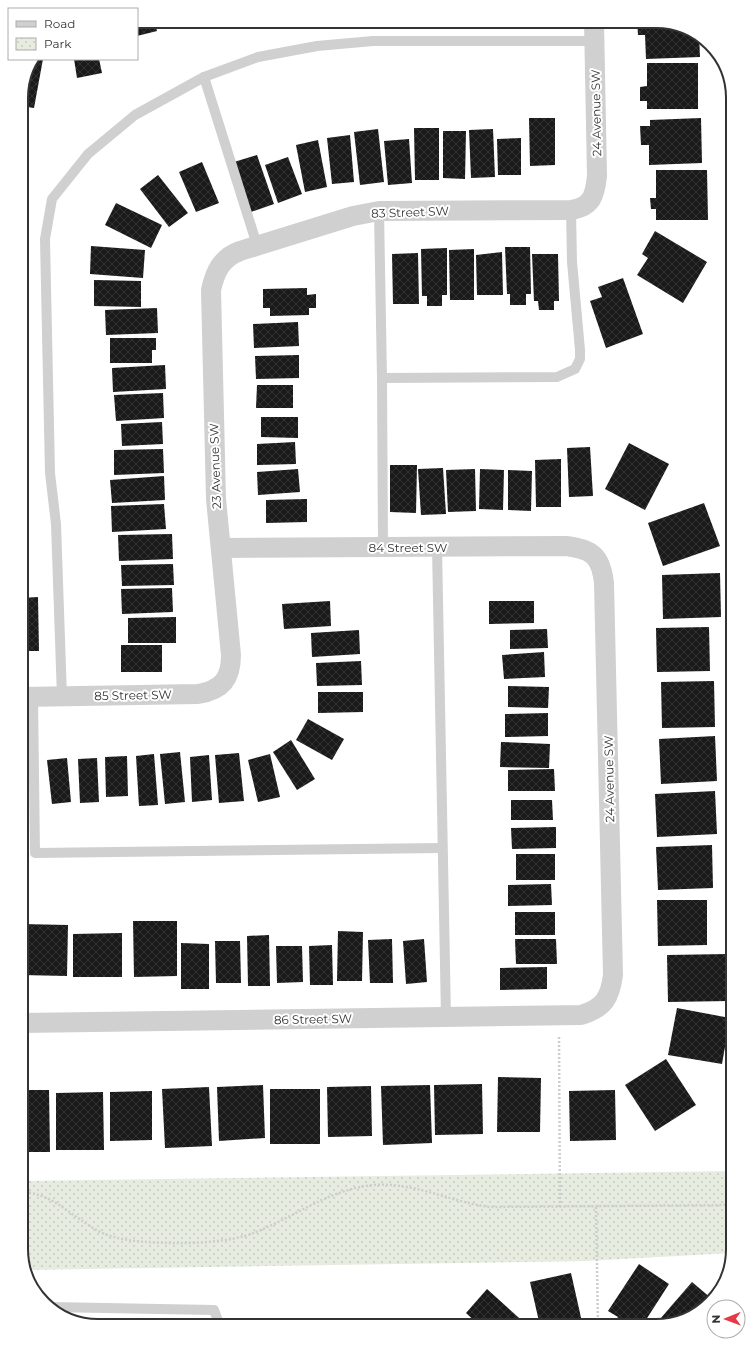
<svg xmlns="http://www.w3.org/2000/svg" width="754" height="1347" font-family="Montserrat,sans-serif">
  <style>
    .park { fill: url(#park-dots) }
    .building { fill: url(#building-cross-hatch) }
    .lines { fill: none; stroke-linecap: round; stroke-linejoin: round }
    .path { stroke: #cdcdcd; stroke-width: 2.5; stroke-dasharray: 2 2; stroke-linecap: butt }
    .lane { stroke: #d0d0d0; stroke-width: 10 }
    .street { stroke: #d0d0d0; stroke-width: 20 }
    .labels { text-anchor: middle; dominant-baseline: central; stroke-width: 4; stroke-linejoin: round; paint-order: stroke }
    .street-label { font-size: 12px; fill: #333; stroke: #fff }
    .rim { fill: none; stroke: #333; stroke-width: 2 }
  </style>
  <defs>
    <pattern id="park-dots" width="8" height="8" patternUnits="userSpaceOnUse"><rect width="8" height="8" fill="#e6ecdf"/><path d="M2 2h.1M6 6h.1" fill="none" stroke="#c6cbc0" stroke-width="1.8" stroke-linecap="round"/></pattern>
    <pattern id="building-cross-hatch" width="8" height="8" patternUnits="userSpaceOnUse"><rect width="8" height="8" fill="#1a1a1a"/><path d="M0 0l8 8M0 8l8-8" fill="none" stroke="#333"/></pattern>
  </defs>
  <rect width="100%" height="100%" fill="#fff"/>
  <!-- park -->
  <polygon class="park" points="733,1171 732,1253 586,1261 26,1270 21,1249 21,1181"/>
  <!-- building -->
  <g class="building">
    <polygon points="137,21 154,21 157,31 137,36"/>
    <polygon points="162,21 178,21 164,27"/>
    <polygon points="637,21 661,21 699,34 700,57 646,59 645,35 638,35"/>
    <polygon points="37,59 43,59 34,108 21,106 21,93"/>
    <polygon points="74,59 99,59 102,73 77,78"/>
    <polygon points="647,63 698,63 698,109 647,109 647,101 640,101 640,87 647,86"/>
    <polygon points="529,118 555,118 555,165 530,166"/>
    <polygon points="701,118 702,163 649,165 649,145 641,145 640,126 650,126 650,120"/>
    <polygon points="414,128 439,128 439,180 415,180"/>
    <polygon points="378,129 384,182 360,185 354,132"/>
    <polygon points="493,129 495,177 471,178 469,130"/>
    <polygon points="443,131 466,131 465,179 443,178"/>
    <polygon points="350,135 354,182 332,184 327,138"/>
    <polygon points="521,138 521,175 498,175 497,139"/>
    <polygon points="409,139 412,183 388,185 384,141"/>
    <polygon points="318,140 327,187 305,192 296,145"/>
    <polygon points="257,155 274,204 251,212 234,162"/>
    <polygon points="288,157 302,194 278,203 265,165"/>
    <polygon points="202,162 219,203 196,212 179,172"/>
    <polygon points="656,170 707,170 708,220 656,220 656,209 651,209 650,198 656,198"/>
    <polygon points="158,175 188,213 169,227 140,189"/>
    <polygon points="116,203 162,225 151,248 105,225"/>
    <polygon points="655,231 707,262 683,303 637,275 648,258 642,254"/>
    <polygon points="91,246 145,250 143,278 90,274"/>
    <polygon points="505,247 530,247 531,294 526,294 526,305 510,305 510,294 507,294"/>
    <polygon points="447,248 447,295 442,295 442,306 427,306 427,296 422,296 421,249"/>
    <polygon points="474,249 474,300 450,300 449,250"/>
    <polygon points="502,252 503,295 477,295 476,255"/>
    <polygon points="418,253 419,304 393,304 392,254"/>
    <polygon points="532,254 558,254 559,301 554,301 554,310 539,310 538,301 534,301"/>
    <polygon points="623,278 643,334 606,348 590,301 602,297 598,287"/>
    <polygon points="94,280 141,281 141,307 94,306"/>
    <polygon points="307,288 307,295 316,294 316,308 309,308 309,315 270,316 270,308 263,308 263,289"/>
    <polygon points="157,308 158,333 106,335 105,310"/>
    <polygon points="298,322 299,346 254,348 253,324"/>
    <polygon points="110,338 156,338 156,350 152,350 152,363 110,363"/>
    <polygon points="299,355 299,378 256,379 255,356"/>
    <polygon points="165,365 166,389 113,392 112,368"/>
    <polygon points="257,385 293,385 293,408 256,408"/>
    <polygon points="163,393 164,418 116,421 114,395"/>
    <polygon points="261,417 298,417 298,438 261,437"/>
    <polygon points="162,422 163,444 122,446 121,424"/>
    <polygon points="295,442 296,464 257,465 257,444"/>
    <polygon points="629,443 669,464 645,510 605,489"/>
    <polygon points="590,447 593,496 569,497 567,448"/>
    <polygon points="163,449 164,473 114,475 114,450"/>
    <polygon points="561,459 561,507 536,507 535,460"/>
    <polygon points="390,465 417,465 416,513 390,512"/>
    <polygon points="443,468 446,514 421,515 418,469"/>
    <polygon points="298,469 300,492 258,495 257,472"/>
    <polygon points="475,469 476,511 448,512 446,470"/>
    <polygon points="480,469 504,470 503,510 479,509"/>
    <polygon points="508,470 532,471 531,511 508,510"/>
    <polygon points="164,476 165,500 112,503 110,480"/>
    <polygon points="307,499 307,522 266,523 266,500"/>
    <polygon points="704,503 720,546 663,566 648,523"/>
    <polygon points="164,504 166,529 112,532 111,506"/>
    <polygon points="172,534 173,559 119,561 118,535"/>
    <polygon points="173,564 174,585 122,586 121,565"/>
    <polygon points="720,573 721,617 663,619 662,575"/>
    <polygon points="172,588 173,612 122,614 121,589"/>
    <polygon points="38,597 39,651 29,651 29,659 21,659 21,598"/>
    <polygon points="330,601 331,626 284,629 282,604"/>
    <polygon points="489,601 534,601 534,623 489,624"/>
    <polygon points="176,617 176,643 128,643 128,618"/>
    <polygon points="709,627 710,671 657,672 656,628"/>
    <polygon points="547,629 548,648 510,649 510,630"/>
    <polygon points="359,630 360,654 312,657 311,633"/>
    <rect x="121" y="645" width="41" height="27"/>
    <polygon points="544,652 545,677 504,679 502,655"/>
    <polygon points="361,661 362,685 317,686 316,663"/>
    <polygon points="714,681 715,727 662,728 661,682"/>
    <polygon points="508,686 549,687 548,708 508,707"/>
    <polygon points="318,692 363,692 363,712 318,713"/>
    <polygon points="548,713 548,736 505,737 505,714"/>
    <polygon points="308,719 344,739 332,760 296,740"/>
    <polygon points="715,736 717,781 661,784 659,739"/>
    <polygon points="291,740 315,779 297,790 273,752"/>
    <polygon points="501,742 550,744 549,768 500,767"/>
    <polygon points="180,752 185,802 165,804 160,754"/>
    <polygon points="239,753 244,801 219,803 215,755"/>
    <polygon points="154,754 158,805 139,806 136,756"/>
    <polygon points="270,754 280,797 258,802 248,760"/>
    <polygon points="209,755 212,800 192,802 190,757"/>
    <polygon points="127,756 128,796 106,797 105,757"/>
    <polygon points="67,758 71,802 52,804 47,760"/>
    <polygon points="97,758 99,802 80,803 78,759"/>
    <polygon points="554,769 555,791 508,791 508,770"/>
    <polygon points="715,791 717,834 657,837 655,794"/>
    <polygon points="511,800 552,800 553,820 511,820"/>
    <polygon points="556,827 556,848 512,849 511,828"/>
    <polygon points="712,845 713,888 658,890 656,847"/>
    <rect x="516" y="854" width="39" height="26"/>
    <polygon points="551,884 552,905 508,906 508,885"/>
    <polygon points="657,900 707,900 707,945 658,946"/>
    <rect x="515" y="912" width="40" height="23"/>
    <polygon points="133,921 177,921 177,976 134,977"/>
    <polygon points="21,924 68,925 67,976 21,975"/>
    <polygon points="338,931 363,932 362,981 337,981"/>
    <polygon points="122,933 122,977 73,977 73,934"/>
    <polygon points="269,935 270,986 248,986 247,936"/>
    <polygon points="392,939 393,983 370,983 368,940"/>
    <polygon points="424,939 427,982 406,984 403,941"/>
    <polygon points="515,939 556,939 557,964 516,964"/>
    <polygon points="215,941 240,941 241,983 216,983"/>
    <polygon points="181,943 209,944 209,989 181,989"/>
    <polygon points="332,945 333,985 310,985 309,946"/>
    <polygon points="276,946 302,946 303,982 277,983"/>
    <polygon points="728,954 729,1001 668,1002 667,955"/>
    <polygon points="547,967 547,989 500,990 500,968"/>
    <polygon points="677,1008 730,1018 722,1064 668,1055"/>
    <polygon points="666,1059 696,1105 655,1131 625,1085"/>
    <polygon points="498,1077 541,1078 540,1132 497,1132"/>
    <polygon points="482,1084 483,1134 435,1135 434,1085"/>
    <polygon points="263,1085 265,1138 219,1141 217,1087"/>
    <polygon points="430,1085 432,1143 383,1145 381,1086"/>
    <polygon points="371,1086 372,1136 328,1137 327,1087"/>
    <polygon points="209,1087 212,1146 165,1148 162,1089"/>
    <rect x="270" y="1089" width="50" height="55"/>
    <polygon points="21,1090 49,1090 50,1152 21,1152"/>
    <polygon points="615,1090 616,1140 570,1141 569,1091"/>
    <polygon points="152,1091 152,1140 110,1141 110,1092"/>
    <polygon points="103,1092 104,1150 56,1150 56,1093"/>
    <polygon points="639,1264 669,1284 642,1326 616,1326 613,1324 618,1317 608,1311"/>
    <polygon points="571,1273 582,1322 573,1324 573,1326 540,1326 530,1282"/>
    <polygon points="692,1282 712,1299 690,1318 654,1326"/>
    <polygon points="487,1289 528,1326 480,1326 466,1313"/>
  </g>
  <g class="lines">
    <!-- path -->
    <g class="path">
      <polyline points="559,1037 560,1207"/>
      <path d="M21,1192C51,1193 68,1213 93,1228C109,1238 129,1241 148,1242C178,1244 229,1244 256,1232C296,1216 330,1189 374,1185C415,1182 450,1202 490,1207L733,1205"/>
      <polyline points="596,1207 598,1326"/>
    </g>
    <!-- lane -->
    <g class="lane">
      <polyline points="204,77 257,245"/>
      <polyline points="379,211 382,378 383,547"/>
      <polyline points="382,378 557,377 575,369 580,359 580,350 572,262 571,210"/>
      <polyline points="437,547 446,1017"/>
      <polyline points="33,697 35,853 442,848"/>
      <polyline points="62,697 56,524 50,473 45,239 52,199 88,154 135,115 204,77 258,57 317,46 373,41 594,41"/>
      <polyline points="50,1307 214,1310 220,1326"/>
    </g>
    <!-- street -->
    <g class="street">
      <path d="M21,697L198,694C222,690 231,679 231,655L216,499L211,290C215,272 221,258 240,251L353,216L379,211L571,210C592,207 595,195 597,176L594,21"/>
      <path d="M21,1023L581,1015C604,1008 610,998 613,975L604,583C601,556 592,549 566,546L221,548"/>
    </g>
  </g>
  <g class="labels">
    <!-- street labels -->
    <g class="street-label">
      <text transform="translate(596 113) rotate(-91)">24 Avenue SW</text>
      <text transform="translate(410 212) rotate(-2)">83 Street SW</text>
      <text transform="translate(215 466) rotate(-92)">23 Avenue SW</text>
      <text x="408" y="547">84 Street SW</text>
      <text transform="translate(133 695) rotate(-1)">85 Street SW</text>
      <text transform="translate(609 779) rotate(-91)">24 Avenue SW</text>
      <text transform="translate(313 1019) rotate(-1)">86 Street SW</text>
    </g>
  </g>
  <!-- crop -->
  <path d="M0 0H754V1347H0ZM98 28H656A70 70 0 0 1 726 98V1249A70 70 0 0 1 656 1319H98A70 70 0 0 1 28 1249V98A70 70 0 0 1 98 28Z" fill="#fff" fill-rule="evenodd"/>
  <path class="rim" d="M98 28H656A70 70 0 0 1 726 98V1249A70 70 0 0 1 656 1319H98A70 70 0 0 1 28 1249V98A70 70 0 0 1 98 28Z"/>
  <!-- legend -->
  <rect x="8" y="8" width="130" height="52" fill="#ffffff" stroke="#adadad"/>
  <rect x="16" y="21" width="20" height="6" fill="#d0d0d0" stroke="#adadad"/>
  <text x="44" y="28" font-size="12" fill="#333333">Road</text>
  <rect x="16" y="38" width="20" height="12" fill="url(#park-dots)" stroke="#adadad"/>
  <text x="44" y="48" font-size="12" fill="#333333">Park</text>
  <!-- north arrow -->
  <g transform="translate(726 1319) rotate(269)"><circle r="19" fill="#ffffff" stroke="#adadad"/>
  <path d="M0-3L7 15L0 10L-7 15Z" fill="#e63946"/>
  <text y="-6" font-size="11" font-weight="bold" text-anchor="middle" fill="#333333">N</text>
  </g>
</svg>
